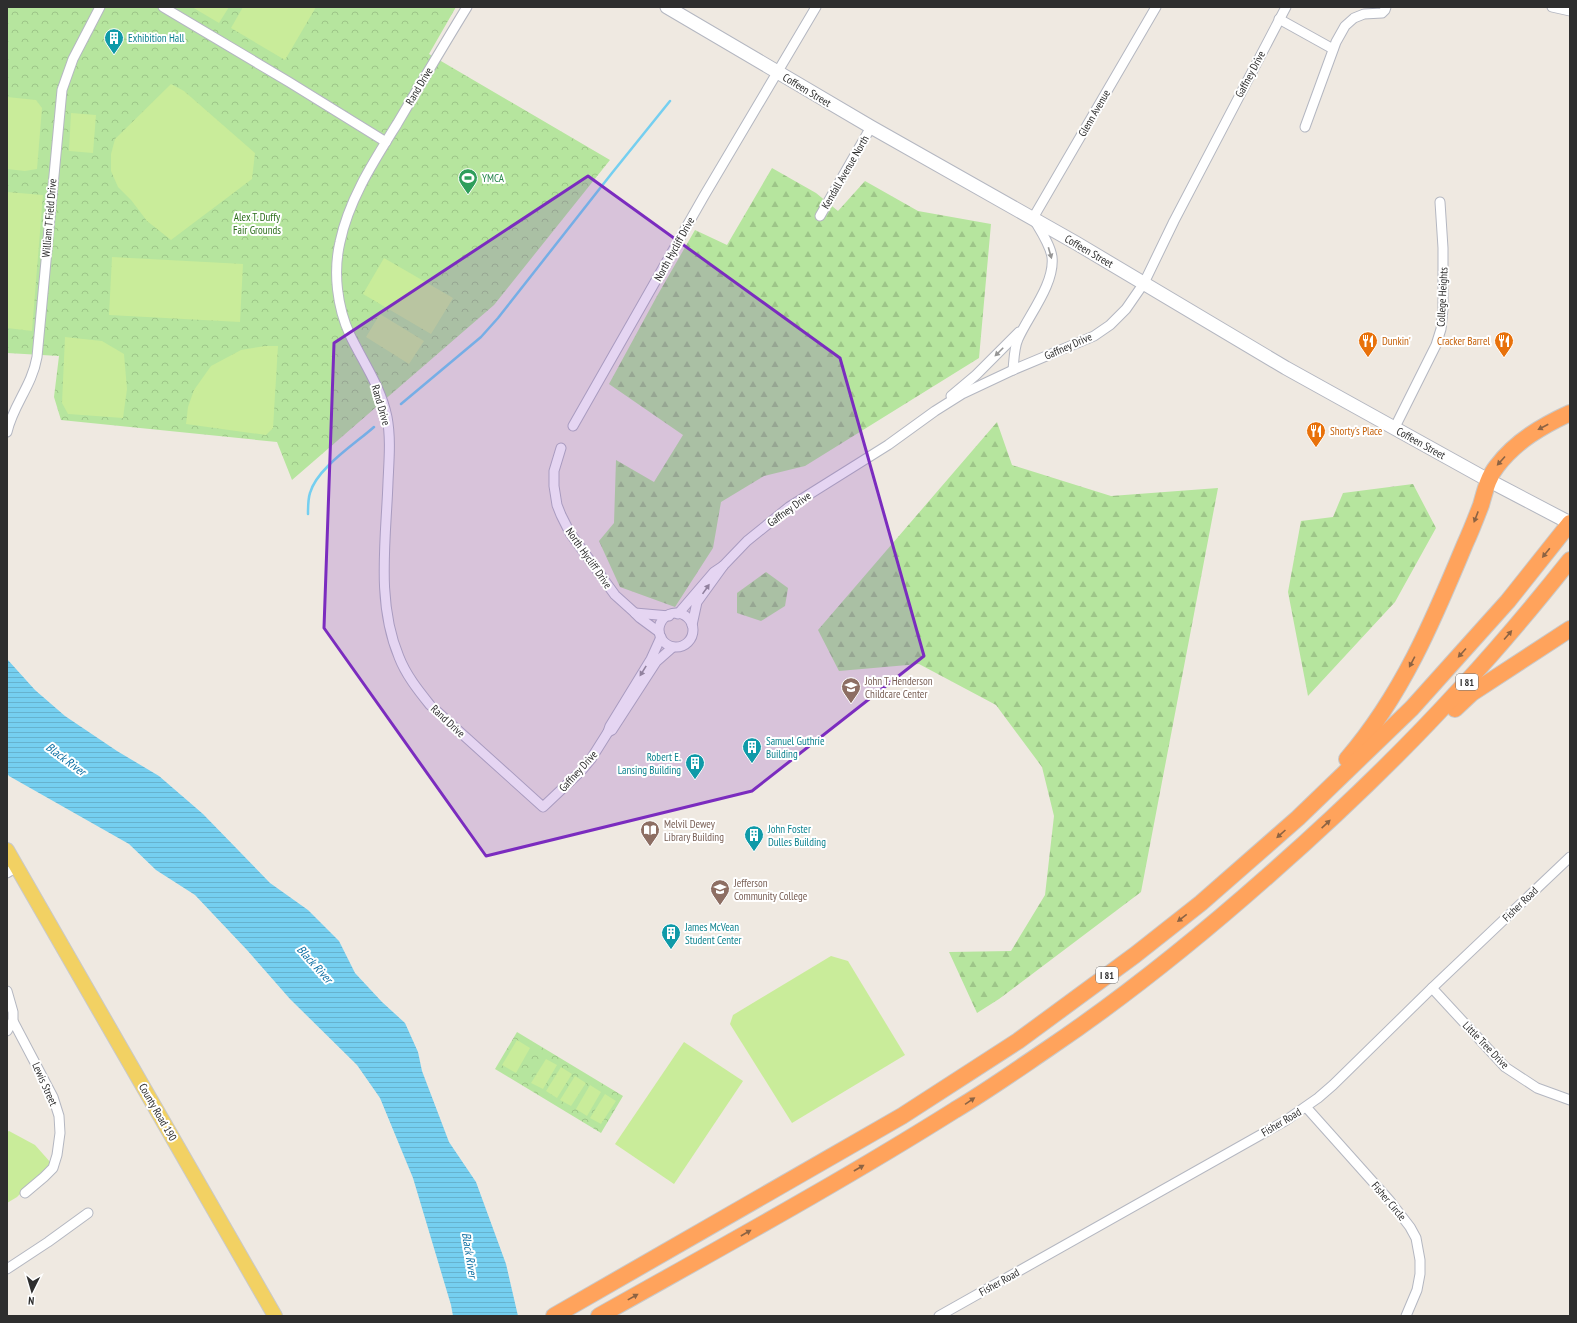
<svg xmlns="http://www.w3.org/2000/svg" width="1577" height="1323" font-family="'PT Sans Narrow',sans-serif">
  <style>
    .forest { fill: url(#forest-firs) }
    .park { fill: url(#park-crowns) }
    .pitch { fill: #c9ec9a }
    .water { fill: url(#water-rules) }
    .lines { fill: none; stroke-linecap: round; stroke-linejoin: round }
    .stream { stroke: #75cff0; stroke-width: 2.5 }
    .street-casing { stroke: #b4b7c1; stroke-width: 11 }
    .secondary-casing { stroke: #b4b7c1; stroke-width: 15 }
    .primary-casing { stroke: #c9c9c9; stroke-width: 16 }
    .highway-casing { stroke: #c9c9c9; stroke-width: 18 }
    .street { stroke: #fff; stroke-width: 9 }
    .secondary { stroke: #fff; stroke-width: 13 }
    .primary { stroke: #f2d163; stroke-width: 14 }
    .highway { stroke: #ffa35c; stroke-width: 16 }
    .oneway { fill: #969696 }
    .oneway2 { fill: #8c6343 }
    .marked { fill: #7b2cbf; fill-opacity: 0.2; stroke: #7b2cbf; stroke-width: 3; stroke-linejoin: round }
    .labels { text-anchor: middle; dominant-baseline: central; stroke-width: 4; stroke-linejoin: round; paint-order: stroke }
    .shield { fill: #fff; stroke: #6d6d6d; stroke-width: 1 }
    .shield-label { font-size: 10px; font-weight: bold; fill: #2e2e2e }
    .culture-label { font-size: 11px; fill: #0d838f; stroke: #fff; text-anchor: start }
    .street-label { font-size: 11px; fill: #2e2e2e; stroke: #fff }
    .leisure-label { font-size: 11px; fill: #27864d; stroke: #fff; text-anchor: start }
    .park-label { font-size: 11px; fill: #2c6e1b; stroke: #fff }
    .food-label { font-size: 11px; fill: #c56008; stroke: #fff; text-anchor: start }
    .education-label { font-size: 11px; fill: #785e54; stroke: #fff; text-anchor: start }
    .water-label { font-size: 12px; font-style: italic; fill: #0d6fa3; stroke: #fff }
  </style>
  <defs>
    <pattern id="forest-firs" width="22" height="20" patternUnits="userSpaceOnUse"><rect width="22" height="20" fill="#b6e59e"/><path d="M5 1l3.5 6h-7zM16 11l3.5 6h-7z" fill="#9dc588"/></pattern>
    <pattern id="park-crowns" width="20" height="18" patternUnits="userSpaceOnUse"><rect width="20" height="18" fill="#b6e59e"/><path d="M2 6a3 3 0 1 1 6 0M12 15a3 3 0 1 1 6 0" fill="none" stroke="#9dc588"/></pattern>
    <pattern id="water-rules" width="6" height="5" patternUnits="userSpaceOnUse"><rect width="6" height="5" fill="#75cff0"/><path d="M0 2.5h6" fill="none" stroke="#66b2ce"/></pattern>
  </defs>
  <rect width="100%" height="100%" fill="#efe9e1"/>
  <!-- forest -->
  <g class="forest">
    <polygon points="772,168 816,193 838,211 865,181 918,211 991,224 979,358 805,466 764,476 721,502 713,548 675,607 620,587 599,541 614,523 616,460 654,482 683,435 609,384 657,296 695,230 727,245"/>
    <polygon points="997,422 1012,465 1111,496 1218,488 1141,892 999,999 977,1013 949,952 1011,951 1045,895 1054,816 1042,767 996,705 919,664 839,671 818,630"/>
    <polygon points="1413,484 1436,528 1395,602 1308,696 1288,592 1301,521 1333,517 1343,493"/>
    <polygon points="766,572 788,588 785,606 761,621 737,613 737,593"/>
  </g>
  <!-- park -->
  <g class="park">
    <polygon points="7,7 456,7 429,54 610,160 494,305 292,480 277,442 61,420 54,397 59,356 7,353"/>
    <polygon points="517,1032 623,1096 601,1133 495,1069"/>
  </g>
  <!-- pitch -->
  <g class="pitch">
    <polygon points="192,7 229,7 219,23"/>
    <polygon points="243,7 316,7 285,60 231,28"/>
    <polygon points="171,84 184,91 255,153 252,179 171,240 147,221 131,200 118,187 111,171 111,154 115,139"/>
    <polygon points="7,97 36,100 42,108 37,169 25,171 7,169"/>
    <polygon points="71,113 96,115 93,153 69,151"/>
    <polygon points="7,192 43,195 32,331 7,328"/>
    <polygon points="112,257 243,264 240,322 109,315"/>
    <polygon points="384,258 453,298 431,334 363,294"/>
    <polygon points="380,314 424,341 409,364 366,337"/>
    <polygon points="65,337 102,341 124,354 127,389 123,418 68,414 62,403"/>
    <polygon points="265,346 278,346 273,428 266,435 186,424 188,407 194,390 211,366 241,350"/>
    <polygon points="831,956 848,961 905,1055 792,1123 730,1024 733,1015"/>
    <polygon points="517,1040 530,1048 516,1073 502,1065"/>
    <polygon points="684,1042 743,1081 674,1184 615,1144"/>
    <polygon points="546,1059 557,1065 543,1089 531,1083"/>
    <polygon points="561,1067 572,1074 557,1098 546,1091"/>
    <polygon points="575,1076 586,1083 571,1106 560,1100"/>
    <polygon points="590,1085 601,1092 587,1116 576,1109"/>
    <polygon points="605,1094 616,1101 601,1124 590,1118"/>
    <polygon points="9,1131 35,1145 51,1163 17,1197 7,1203 7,1132"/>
  </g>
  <!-- water -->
  <polygon class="water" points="7,659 35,690 65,716 117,751 159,776 203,814 270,883 308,910 339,941 355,973 382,1002 405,1023 418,1052 422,1071 449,1142 476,1182 506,1264 518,1316 453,1316 451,1305 413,1178 380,1098 357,1065 290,999 247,950 195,895 156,870 129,844 9,776 7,773"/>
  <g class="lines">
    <!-- stream -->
    <g class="stream">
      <polyline points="401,404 481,337 498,318 612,173 670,101"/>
      <path d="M308,514C308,507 308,499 310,493C317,468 355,444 374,427"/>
    </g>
    <defs>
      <g id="street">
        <polyline points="163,7 289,82 386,142"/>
        <path d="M467,7C443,46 420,85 397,124C374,161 349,199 340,242C333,272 337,307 350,335C363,362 381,387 387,417C391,438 389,460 388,482C386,540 376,602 399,657C406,675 418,690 430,705L543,807L581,771L591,759L608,732"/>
        <polyline points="1552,7 1570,11"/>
        <polyline points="1279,19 1333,49"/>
        <polyline points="1305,127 1336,42 1345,26 1354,18 1364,14 1382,13 1385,10 1386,7"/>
        <polyline points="820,216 871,127"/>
        <path d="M1013,370C1014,360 1014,348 1018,339C1028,316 1055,284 1052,257C1050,244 1040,230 1033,218L1156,7"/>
        <polyline points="951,396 976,375 1019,332"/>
        <polyline points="573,426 704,196 816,7"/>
        <polyline points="1394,429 1436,345 1441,329 1443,309 1443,248 1440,202"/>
        <path d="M7,432C13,405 32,386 37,357L62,90L73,59L100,7"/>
        <polyline points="561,448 554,471 554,486 557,505 561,515 570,533 615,595 635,613"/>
        <polyline points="723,566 747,541 789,507 888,445 935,411 962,394 1013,370 1094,336 1110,325 1126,309 1144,283 1174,221 1286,7"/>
        <circle cx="676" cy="630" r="17"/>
        <polyline points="678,614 714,572 723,566 697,602 692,625"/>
        <polyline points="659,632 640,618 635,613 669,616"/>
        <polyline points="661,637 651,659 610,726 608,732 612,730 656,662 673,647"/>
        <polyline points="7,873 17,867"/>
        <polyline points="1432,988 1505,1067 1537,1088 1570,1100"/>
        <polyline points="7,991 13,1012 13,1021 53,1097 59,1116 60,1133 57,1155 53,1168 44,1177 25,1193"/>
        <polyline points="7,1031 13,1021"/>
        <polyline points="1306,1107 1390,1201 1410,1227 1416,1238 1420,1260 1420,1274 1417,1290 1406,1316"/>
        <polyline points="7,1269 48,1242 88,1213"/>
        <polyline points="939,1316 1285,1121 1318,1098 1333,1085 1432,988 1570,857"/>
      </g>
      <polyline id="secondary" points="667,7 871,127 1076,243 1286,368 1488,480 1570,523"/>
      <polyline id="primary" points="7,850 275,1316"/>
      <g id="highway">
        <polyline points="1455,709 1472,693 1570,629"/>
        <path d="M1347,759C1402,695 1433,621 1465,544C1471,531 1476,518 1481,505C1485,491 1488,477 1497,466C1516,441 1542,426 1570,413"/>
        <polyline points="554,1316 902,1116 1018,1041 1135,955 1201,903 1298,818 1412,708 1508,601 1570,523"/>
        <path d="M599,1316C718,1249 839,1183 955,1110C987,1091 1018,1069 1049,1048C1126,996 1199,937 1269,875C1336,816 1401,754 1461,688C1499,647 1535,604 1570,560"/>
      </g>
    </defs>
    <!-- street casing -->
    <use href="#street" class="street-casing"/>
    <!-- secondary casing -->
    <use href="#secondary" class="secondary-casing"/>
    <!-- primary casing -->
    <use href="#primary" class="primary-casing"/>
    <!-- highway casing -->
    <use href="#highway" class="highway-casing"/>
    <!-- street -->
    <use href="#street" class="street"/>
    <!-- secondary -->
    <use href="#secondary" class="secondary"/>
    <!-- primary -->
    <use href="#primary" class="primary"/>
    <!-- highway -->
    <use href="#highway" class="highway"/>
  </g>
  <!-- one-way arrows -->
  <defs><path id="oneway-solid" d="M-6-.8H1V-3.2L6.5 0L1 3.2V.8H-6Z"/></defs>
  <g class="oneway">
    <use href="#oneway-solid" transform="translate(1050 253) rotate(74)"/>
    <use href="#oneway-solid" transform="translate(999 352) rotate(135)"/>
    <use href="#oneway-solid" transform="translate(706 589) rotate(-55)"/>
    <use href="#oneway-solid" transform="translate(643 671) rotate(122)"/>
  </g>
  <g class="oneway2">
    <use href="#oneway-solid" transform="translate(1543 427) rotate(152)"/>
    <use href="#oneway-solid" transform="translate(1501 461) rotate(132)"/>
    <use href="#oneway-solid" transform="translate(1476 517) rotate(111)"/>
    <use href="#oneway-solid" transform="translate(1546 553) rotate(129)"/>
    <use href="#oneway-solid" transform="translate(1508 635) rotate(-49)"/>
    <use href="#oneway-solid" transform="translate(1462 653) rotate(132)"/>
    <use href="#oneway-solid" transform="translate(1412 662) rotate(118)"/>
    <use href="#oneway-solid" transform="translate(1326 824) rotate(-43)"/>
    <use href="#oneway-solid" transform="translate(1281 834) rotate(138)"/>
    <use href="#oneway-solid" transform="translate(1182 918) rotate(142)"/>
    <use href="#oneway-solid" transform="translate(970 1101) rotate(-34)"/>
    <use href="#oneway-solid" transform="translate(859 1168) rotate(-30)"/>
    <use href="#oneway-solid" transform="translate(746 1233) rotate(-30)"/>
    <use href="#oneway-solid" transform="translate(633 1297) rotate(-29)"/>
  </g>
  <!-- marked area -->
  <path class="marked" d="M588,176L840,358L924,656L752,791L486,856L324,628L334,343Z"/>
  <!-- icons -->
  <defs>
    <symbol id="building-pin" viewBox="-11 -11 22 30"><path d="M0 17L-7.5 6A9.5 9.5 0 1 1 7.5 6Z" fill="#0f9aa8" stroke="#fff"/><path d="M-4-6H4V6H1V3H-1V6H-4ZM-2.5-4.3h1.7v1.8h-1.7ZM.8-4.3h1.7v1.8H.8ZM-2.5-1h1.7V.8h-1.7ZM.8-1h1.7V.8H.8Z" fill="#fff"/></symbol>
    <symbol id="stadium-pin" viewBox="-11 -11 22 30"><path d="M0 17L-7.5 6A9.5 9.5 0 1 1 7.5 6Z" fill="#2e9e5b" stroke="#fff"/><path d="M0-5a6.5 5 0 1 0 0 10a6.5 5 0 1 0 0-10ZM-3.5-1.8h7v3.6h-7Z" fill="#fff"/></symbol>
    <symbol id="restaurant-pin" viewBox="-11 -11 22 30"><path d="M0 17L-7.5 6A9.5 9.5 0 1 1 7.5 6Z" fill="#e8710a" stroke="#fff"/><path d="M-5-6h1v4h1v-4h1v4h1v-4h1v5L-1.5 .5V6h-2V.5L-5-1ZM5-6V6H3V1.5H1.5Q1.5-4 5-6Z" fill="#fff"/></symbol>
    <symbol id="school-pin" viewBox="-11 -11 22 30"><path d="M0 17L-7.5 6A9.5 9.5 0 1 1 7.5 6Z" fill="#8d6e63" stroke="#fff"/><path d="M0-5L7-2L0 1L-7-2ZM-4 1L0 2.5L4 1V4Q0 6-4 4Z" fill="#fff"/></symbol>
    <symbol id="library-pin" viewBox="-11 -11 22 30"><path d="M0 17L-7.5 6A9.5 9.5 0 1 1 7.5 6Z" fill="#8d6e63" stroke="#fff"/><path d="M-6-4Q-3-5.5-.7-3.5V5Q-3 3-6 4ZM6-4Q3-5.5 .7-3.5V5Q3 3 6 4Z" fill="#fff"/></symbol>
    <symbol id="university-pin" viewBox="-11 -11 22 30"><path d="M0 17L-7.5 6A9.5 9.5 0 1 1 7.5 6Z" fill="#8d6e63" stroke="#fff"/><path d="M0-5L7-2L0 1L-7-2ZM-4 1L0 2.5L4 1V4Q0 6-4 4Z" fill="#fff"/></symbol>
  </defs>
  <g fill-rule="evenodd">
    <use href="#building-pin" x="103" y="27" width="22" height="30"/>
    <use href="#stadium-pin" x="457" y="167" width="22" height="30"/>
    <use href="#restaurant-pin" x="1357" y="330" width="22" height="30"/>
    <use href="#restaurant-pin" x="1493" y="330" width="22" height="30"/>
    <use href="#restaurant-pin" x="1305" y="420" width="22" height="30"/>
    <use href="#school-pin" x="840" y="676" width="22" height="30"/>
    <use href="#building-pin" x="741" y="736" width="22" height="30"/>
    <use href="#building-pin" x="684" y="752" width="22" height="30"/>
    <use href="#library-pin" x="639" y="819" width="22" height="30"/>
    <use href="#building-pin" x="743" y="824" width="22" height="30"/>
    <use href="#university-pin" x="709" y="878" width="22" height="30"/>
    <use href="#building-pin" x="660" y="922" width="22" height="30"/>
  </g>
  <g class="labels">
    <!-- shield labels -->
    <g class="shield">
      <rect x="1456" y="674" width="22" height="16" rx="3"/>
      <rect x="1096" y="967" width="22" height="16" rx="3"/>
    </g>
    <g class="shield-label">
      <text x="1467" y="682">I 81</text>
      <text x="1107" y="975">I 81</text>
    </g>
    <!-- culture labels -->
    <g class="culture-label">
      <text x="128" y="38">Exhibition Hall</text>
      <text x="766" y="741">Samuel Guthrie<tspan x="766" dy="13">Building</tspan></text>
      <text x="681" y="757" text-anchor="end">Robert E.<tspan x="681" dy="13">Lansing Building</tspan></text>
      <text x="768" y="829">John Foster<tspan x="768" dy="13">Dulles Building</tspan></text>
      <text x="685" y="927">James McVean<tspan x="685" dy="13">Student Center</tspan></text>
    </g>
    <!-- street labels -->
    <g class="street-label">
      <text transform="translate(1250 74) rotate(-62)">Gaffney Drive</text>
      <text transform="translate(419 86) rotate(-59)">Rand Drive</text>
      <text transform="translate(807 90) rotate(31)">Coffeen Street</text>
      <text transform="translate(1094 113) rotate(-60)">Glenn Avenue</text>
      <text transform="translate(845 172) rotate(-60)">Kendall Avenue North</text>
      <text transform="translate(49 218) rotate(-85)">William T Field Drive</text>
      <text transform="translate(674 249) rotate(-61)">North Hycliff Drive</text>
      <text transform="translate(1089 251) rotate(30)">Coffeen Street</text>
      <text transform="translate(1442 297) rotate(-87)">College Heights</text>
      <text transform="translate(1068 346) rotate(-24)">Gaffney Drive</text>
      <text transform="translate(381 405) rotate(74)">Rand Drive</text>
      <text transform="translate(1421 443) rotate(29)">Coffeen Street</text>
      <text transform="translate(789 509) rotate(-36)">Gaffney Drive</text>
      <text transform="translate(589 558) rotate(55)">North Hycliff Drive</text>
      <text transform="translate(448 721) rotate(43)">Rand Drive</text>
      <text transform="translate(578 771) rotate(-48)">Gaffney Drive</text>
      <text transform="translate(1520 904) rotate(-44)">Fisher Road</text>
      <text transform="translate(1486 1045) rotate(46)">Little Tree Drive</text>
      <text transform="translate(45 1084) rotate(66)">Lewis Street</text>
      <text transform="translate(158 1112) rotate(60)">County Road 190</text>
      <text transform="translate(1281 1122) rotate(-31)">Fisher Road</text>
      <text transform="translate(1389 1201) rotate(50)">Fisher Circle</text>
      <text transform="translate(999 1282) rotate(-29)">Fisher Road</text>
    </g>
    <!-- leisure labels -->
    <g class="leisure-label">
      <text x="482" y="178">YMCA</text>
    </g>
    <!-- park labels -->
    <g class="park-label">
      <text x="257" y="217">Alex T. Duffy<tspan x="257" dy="13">Fair Grounds</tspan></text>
    </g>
    <!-- food labels -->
    <g class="food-label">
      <text x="1382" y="341">Dunkin'</text>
      <text x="1490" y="341" text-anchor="end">Cracker Barrel</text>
      <text x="1330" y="431">Shorty's Place</text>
    </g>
    <!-- education labels -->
    <g class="education-label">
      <text x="865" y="681">John T. Henderson<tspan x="865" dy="13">Childcare Center</tspan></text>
      <text x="664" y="824">Melvil Dewey<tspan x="664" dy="13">Library Building</tspan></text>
      <text x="734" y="883">Jefferson<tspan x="734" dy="13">Community College</tspan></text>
    </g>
    <!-- water labels -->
    <g class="water-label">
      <text transform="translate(66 759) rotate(37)">Black River</text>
      <text transform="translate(315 964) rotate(48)">Black River</text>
      <text transform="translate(470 1255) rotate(81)">Black River</text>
    </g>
  </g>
  <!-- border -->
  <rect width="1577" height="1323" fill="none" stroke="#2e2e2e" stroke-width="16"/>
  <!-- north arrow -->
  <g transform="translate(32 1291) rotate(185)" stroke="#ffffff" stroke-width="3" paint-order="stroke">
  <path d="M0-3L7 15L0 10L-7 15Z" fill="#2e2e2e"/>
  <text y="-6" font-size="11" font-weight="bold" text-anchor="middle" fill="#2e2e2e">N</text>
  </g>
</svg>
